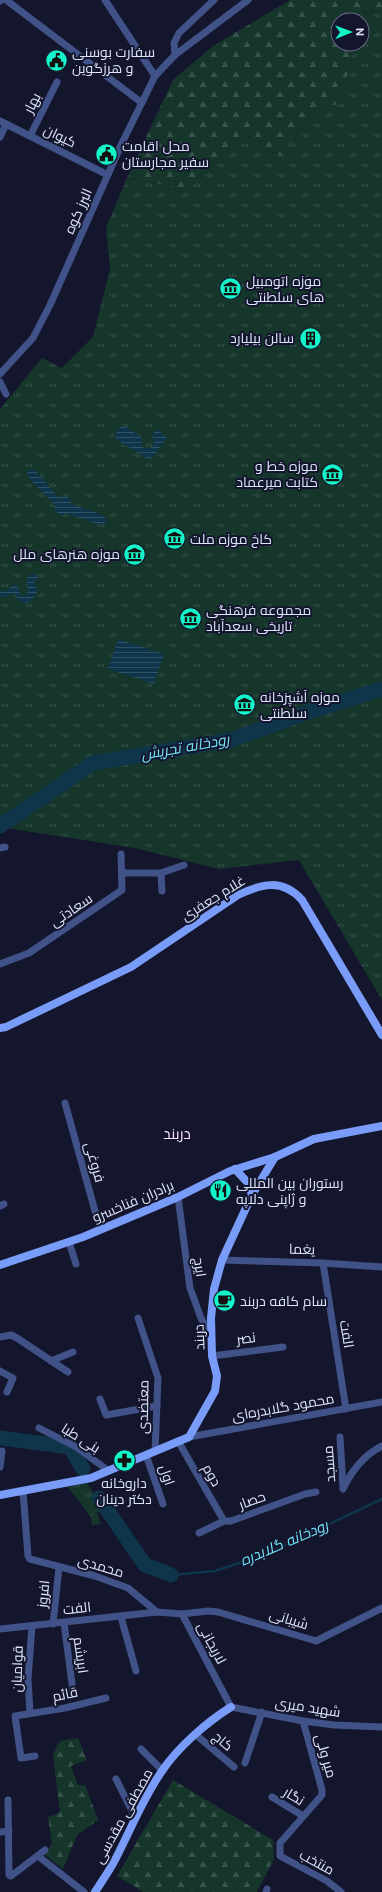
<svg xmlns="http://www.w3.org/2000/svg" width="382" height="1892" font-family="'DM Sans',Cairo,sans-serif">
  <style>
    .forest { fill: url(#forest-firs) }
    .park { fill: url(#park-tufts) }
    .water { fill: url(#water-rules) }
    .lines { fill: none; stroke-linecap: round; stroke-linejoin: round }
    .stream { stroke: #0e354a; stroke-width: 2.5 }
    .river { stroke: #0e354a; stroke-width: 15 }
    .minor { stroke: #405288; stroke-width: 7 }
    .secondary { stroke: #7a9cf9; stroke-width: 8 }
    .labels { text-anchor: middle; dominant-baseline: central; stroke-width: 4; stroke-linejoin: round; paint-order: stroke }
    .poi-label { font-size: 14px; fill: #dfe4fe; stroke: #13162c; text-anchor: start }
    .street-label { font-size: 14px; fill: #dfe4fe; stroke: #13162c }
    .water-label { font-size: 15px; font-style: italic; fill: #72e1f9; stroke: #13162c }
    .neighbourhood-label { font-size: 15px; fill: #fee1fc; stroke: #13162c }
  </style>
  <defs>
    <pattern id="forest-firs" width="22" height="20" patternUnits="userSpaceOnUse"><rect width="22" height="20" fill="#16362b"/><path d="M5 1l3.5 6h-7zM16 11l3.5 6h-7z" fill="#37534b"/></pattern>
    <pattern id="park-tufts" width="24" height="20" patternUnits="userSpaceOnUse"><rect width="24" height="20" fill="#16362b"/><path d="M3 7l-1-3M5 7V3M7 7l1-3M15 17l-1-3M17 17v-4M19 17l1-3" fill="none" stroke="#37534b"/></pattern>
    <pattern id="water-rules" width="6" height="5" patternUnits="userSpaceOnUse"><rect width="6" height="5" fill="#0e354a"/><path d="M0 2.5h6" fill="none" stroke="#315265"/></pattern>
  </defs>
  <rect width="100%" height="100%" fill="#13162c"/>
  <!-- forest -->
  <g class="forest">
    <polygon points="290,0 382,0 382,14 363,11 360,20 338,20 338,44 355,44 341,104 312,110 282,157 243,133 188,189 127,178 173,80 213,46"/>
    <polygon points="78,1738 87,1760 71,1766 78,1785 85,1785 98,1820 77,1835 63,1869 45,1855 52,1844 48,1817 60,1813 53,1754 60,1741"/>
    <polygon points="173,1780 273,1840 274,1859 257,1892 143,1892 117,1876"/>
  </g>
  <!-- park -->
  <g class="park">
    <polygon points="362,11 382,14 382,1000 299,860 219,869 135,848 0,827 0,409 42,358 62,368 93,337 110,269 106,228 127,178 188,189 243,133 282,157 312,110 341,104 355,44 362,44 362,20 360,20"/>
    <polygon points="87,1483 104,1510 97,1513 101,1524 92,1525 91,1517 68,1487"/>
  </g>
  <!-- water -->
  <g class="water">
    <path d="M123,426L126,427L142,438V446L146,449C151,448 153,447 154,442L151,436L157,429L167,438L153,457L148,459L117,440L115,435L120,427Z"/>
    <polygon points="29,469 36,471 59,498 63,495 71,500 71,504 103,515 107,521 101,525 64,513 62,516 54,510 56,506 28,477 27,473"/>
    <polygon points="33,573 38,576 38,579 34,580 37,591 35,597 27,603 18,600 14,593 7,597 0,596 0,590 6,592 13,584 18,586 21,596 26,595 28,589 26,580 30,575"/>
    <polygon points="118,639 164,654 154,684 108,669"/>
  </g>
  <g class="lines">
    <!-- stream -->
    <polyline class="stream" points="171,1575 215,1571 266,1554 382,1499"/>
    <!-- river -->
    <g class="river">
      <polyline points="0,826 93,763 231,740 311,711 382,689"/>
      <polyline points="0,1438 70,1447 83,1469"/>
      <polyline points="99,1498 145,1565 171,1575"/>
    </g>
    <!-- minor -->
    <g class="minor">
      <polyline points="6,0 142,103"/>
      <polyline points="105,0 155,76"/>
      <polyline points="0,1 1,0"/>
      <polyline points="175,55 174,43 179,33 214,0"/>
      <polyline points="0,121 108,175"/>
      <polyline points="30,136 57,82"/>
      <polyline points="0,137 6,124"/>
      <polyline points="0,374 33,338 50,305 122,143 155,76 175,55 248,0"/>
      <polyline points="0,382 6,394"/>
      <polyline points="0,848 5,847"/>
      <polyline points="122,873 161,873 184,865"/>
      <polyline points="161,873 162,891"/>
      <polyline points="0,964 29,953 122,890 121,854"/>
      <polyline points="65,1103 100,1229"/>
      <polyline points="178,1197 190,1288 201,1318 211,1337"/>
      <polyline points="0,1206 4,1204"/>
      <polyline points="69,1242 76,1264"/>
      <polyline points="222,1260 323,1263 382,1267"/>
      <polyline points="323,1263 346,1409"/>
      <polyline points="138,1318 158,1378 155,1451"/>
      <polyline points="0,1337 11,1335 17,1338 68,1372"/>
      <polyline points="212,1356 283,1347"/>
      <polyline points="51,1361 73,1352"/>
      <polyline points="0,1371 13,1378 7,1392"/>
      <polyline points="100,1399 106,1415 157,1406"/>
      <polyline points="39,1428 76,1447 109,1471"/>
      <polyline points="189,1437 382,1402"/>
      <polyline points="340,1437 343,1487"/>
      <polyline points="178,1441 224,1521"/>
      <polyline points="146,1455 163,1504"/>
      <polyline points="0,1467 2,1451"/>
      <path d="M343,1489C351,1472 364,1455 382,1446"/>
      <polyline points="23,1491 28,1556 30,1559 95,1576 128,1588 157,1612"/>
      <polyline points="199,1533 224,1521 231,1521 305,1494 316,1492"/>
      <polyline points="182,1614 208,1611 218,1612 316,1641 382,1608"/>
      <polyline points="121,1617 136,1671"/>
      <polyline points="64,1623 73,1691"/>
      <polyline points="53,1624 59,1567"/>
      <polyline points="0,1629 157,1612 182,1614 231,1707 303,1721 334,1725 382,1727"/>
      <polyline points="30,1713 28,1679 32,1626"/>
      <polyline points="303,1721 322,1790 322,1795 280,1843 280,1856 327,1881 341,1892"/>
      <polyline points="195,1734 234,1767"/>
      <polyline points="141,1749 162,1770"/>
      <polyline points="35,1756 21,1758 15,1716 65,1708 106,1698"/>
      <polyline points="245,1763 262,1712"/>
      <polyline points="116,1779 135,1817"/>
      <polyline points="272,1797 303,1816"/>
      <polyline points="8,1800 9,1875 11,1876 45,1850"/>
      <polyline points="0,1832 9,1831"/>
      <polyline points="38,1856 84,1892"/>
      <polyline points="266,1892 267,1889"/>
    </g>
    <!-- secondary -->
    <g class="secondary">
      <path d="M0,1028L6,1027L131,967L238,895C261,884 282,878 302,900L382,1035"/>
      <polyline points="235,1169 248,1183 252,1195"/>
      <polyline points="0,1265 83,1237 178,1197 230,1171 275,1157 314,1139 382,1126"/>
      <polyline points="0,1495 91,1478 189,1437 215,1391 217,1376 212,1356 211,1318 214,1289 222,1260 252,1195 275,1157"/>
      <path d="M95,1892C102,1881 110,1870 116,1858C131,1829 143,1798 162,1771C178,1747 207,1722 231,1707"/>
    </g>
  </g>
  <!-- icons -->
  <defs>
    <symbol id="civic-disc" viewBox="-11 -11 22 22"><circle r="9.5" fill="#14f5ca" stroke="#13162c"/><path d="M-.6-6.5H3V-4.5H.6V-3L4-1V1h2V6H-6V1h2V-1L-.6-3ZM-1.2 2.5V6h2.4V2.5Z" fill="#111"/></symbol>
    <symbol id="museum-disc" viewBox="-11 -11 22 22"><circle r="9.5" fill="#14f5ca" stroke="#13162c"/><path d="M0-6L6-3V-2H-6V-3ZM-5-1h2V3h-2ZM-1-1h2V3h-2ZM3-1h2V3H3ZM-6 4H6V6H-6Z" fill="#111"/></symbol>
    <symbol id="building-disc" viewBox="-11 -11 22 22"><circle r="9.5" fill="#14f5ca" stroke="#13162c"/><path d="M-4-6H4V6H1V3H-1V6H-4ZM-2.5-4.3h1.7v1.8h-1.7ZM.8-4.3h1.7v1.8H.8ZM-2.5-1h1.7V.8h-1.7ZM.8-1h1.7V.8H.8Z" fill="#111"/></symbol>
    <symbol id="restaurant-disc" viewBox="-11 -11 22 22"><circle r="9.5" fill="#14f5ca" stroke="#13162c"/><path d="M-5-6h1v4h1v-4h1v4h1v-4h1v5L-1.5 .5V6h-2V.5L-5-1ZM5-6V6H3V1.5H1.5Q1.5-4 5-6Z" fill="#111"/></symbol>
    <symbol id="cafe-disc" viewBox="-11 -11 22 22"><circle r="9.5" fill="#14f5ca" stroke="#13162c"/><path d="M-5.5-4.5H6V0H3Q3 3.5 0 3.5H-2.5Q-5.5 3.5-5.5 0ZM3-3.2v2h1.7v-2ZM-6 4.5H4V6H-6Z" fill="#111"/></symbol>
    <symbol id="pharmacy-disc" viewBox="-11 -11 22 22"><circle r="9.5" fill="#14f5ca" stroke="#13162c"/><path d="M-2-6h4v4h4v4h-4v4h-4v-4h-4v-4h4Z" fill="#111"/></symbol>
  </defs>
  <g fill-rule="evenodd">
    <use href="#civic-disc" x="44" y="48" width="25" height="25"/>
    <use href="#civic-disc" x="94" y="142" width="25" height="25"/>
    <use href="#museum-disc" x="218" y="276" width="25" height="25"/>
    <use href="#building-disc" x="298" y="326" width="25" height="25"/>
    <use href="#museum-disc" x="320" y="462" width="25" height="25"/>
    <use href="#museum-disc" x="162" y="526" width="25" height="25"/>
    <use href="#museum-disc" x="122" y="542" width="25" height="25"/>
    <use href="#museum-disc" x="178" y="606" width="25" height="25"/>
    <use href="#museum-disc" x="232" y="692" width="25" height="25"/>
    <use href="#restaurant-disc" x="208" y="1178" width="25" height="25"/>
    <use href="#cafe-disc" x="212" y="1288" width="25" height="25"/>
    <use href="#pharmacy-disc" x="112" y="1448" width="25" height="25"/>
  </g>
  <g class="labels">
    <!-- poi labels -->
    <g class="poi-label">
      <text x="72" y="52">سفارت بوسنی<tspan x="72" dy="16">و هرزگوین</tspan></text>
      <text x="122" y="146">محل اقامت<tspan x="122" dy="16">سفیر مجارستان</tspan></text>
      <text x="246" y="281">موزه اتومبیل<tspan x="246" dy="16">های سلطنتی</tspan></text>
      <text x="294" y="338" text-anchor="end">سالن بیلیارد</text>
      <text x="318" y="466" text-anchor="end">موزه خط و<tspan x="318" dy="16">کتابت میرعماد</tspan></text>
      <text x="190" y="539">کاخ موزه ملت</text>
      <text x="120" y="554" text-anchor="end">موزه هنرهای ملل</text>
      <text x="206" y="610">مجموعه فرهنگی<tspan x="206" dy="16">تاریخی سعدآباد</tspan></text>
      <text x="260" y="697">موزه آشپزخانه<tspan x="260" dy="16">سلطنتی</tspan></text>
      <text x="236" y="1183">رستوران بین المللی<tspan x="236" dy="16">و ژاپنی دلاپه</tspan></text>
      <text x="240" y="1301">سام کافه دربند</text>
      <text x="124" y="1483" text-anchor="middle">داروخانه<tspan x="124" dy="16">دکتر دینان</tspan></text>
    </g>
    <!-- street labels -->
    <g class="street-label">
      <text transform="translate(32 103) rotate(-63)">بهار</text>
      <text transform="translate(60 136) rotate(26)">کیوان</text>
      <text transform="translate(78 211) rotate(-66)">البرز کوه</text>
      <text transform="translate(213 898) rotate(-32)">غلام جعفری</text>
      <text transform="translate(71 910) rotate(-34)">سعادتی</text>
      <text transform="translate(95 1162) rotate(74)">فروغی</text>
      <text transform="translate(133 1201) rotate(-23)">برادران فناخسرو</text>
      <text transform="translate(302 1249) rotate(1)">یغما</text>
      <text transform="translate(200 1267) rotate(82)">ایرج</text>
      <text transform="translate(347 1334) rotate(81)">الفت</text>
      <text transform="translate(199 1337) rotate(-92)">دربند</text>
      <text transform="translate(246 1338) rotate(-7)">نصر</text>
      <text transform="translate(143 1407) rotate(-89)">معتضدی</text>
      <text transform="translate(283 1407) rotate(-10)">محمود گلابدره‌ای</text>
      <text transform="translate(81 1438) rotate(32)">بنی طبا</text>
      <text transform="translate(329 1464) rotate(-94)">مسجد</text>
      <text transform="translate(167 1475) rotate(71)">اول</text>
      <text transform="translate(212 1475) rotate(60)">دوم</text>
      <text transform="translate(252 1500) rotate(-20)">حصار</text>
      <text transform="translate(101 1566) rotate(17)">محمدی</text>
      <text transform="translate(43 1594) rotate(-84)">افروز</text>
      <text transform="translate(77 1608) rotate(-6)">الفت</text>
      <text transform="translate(289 1619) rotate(17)">شیبانی</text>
      <text transform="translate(212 1643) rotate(62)">لاریجانی</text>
      <text transform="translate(81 1655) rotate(82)">ابریشم</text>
      <text transform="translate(17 1669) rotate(-88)">قوامیان</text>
      <text transform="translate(65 1694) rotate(-12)">قائم</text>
      <text transform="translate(308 1707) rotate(9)">شهید میری</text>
      <text transform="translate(223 1741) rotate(40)">کاج</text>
      <text transform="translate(326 1756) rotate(74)">میر ولی</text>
      <text transform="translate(294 1796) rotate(31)">نگار</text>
      <text transform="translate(123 1816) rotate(-61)">مصطفی مقدسی</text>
      <text transform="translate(317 1862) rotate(29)">منتخب</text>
    </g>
    <!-- water labels -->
    <g class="water-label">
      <text transform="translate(185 747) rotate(-10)">رودخانه تجریش</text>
      <text transform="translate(284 1543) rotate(-23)">رودخانه گلابدره</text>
    </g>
    <!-- neighbourhood labels -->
    <g class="neighbourhood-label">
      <text x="177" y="1134">دربند</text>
    </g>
  </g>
  <!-- north arrow -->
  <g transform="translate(350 32) rotate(89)"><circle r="19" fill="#13162c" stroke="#656880"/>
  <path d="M0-3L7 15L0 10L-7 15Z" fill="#14f5ca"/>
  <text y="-6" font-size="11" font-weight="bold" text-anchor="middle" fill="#dfe4fe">N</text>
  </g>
</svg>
